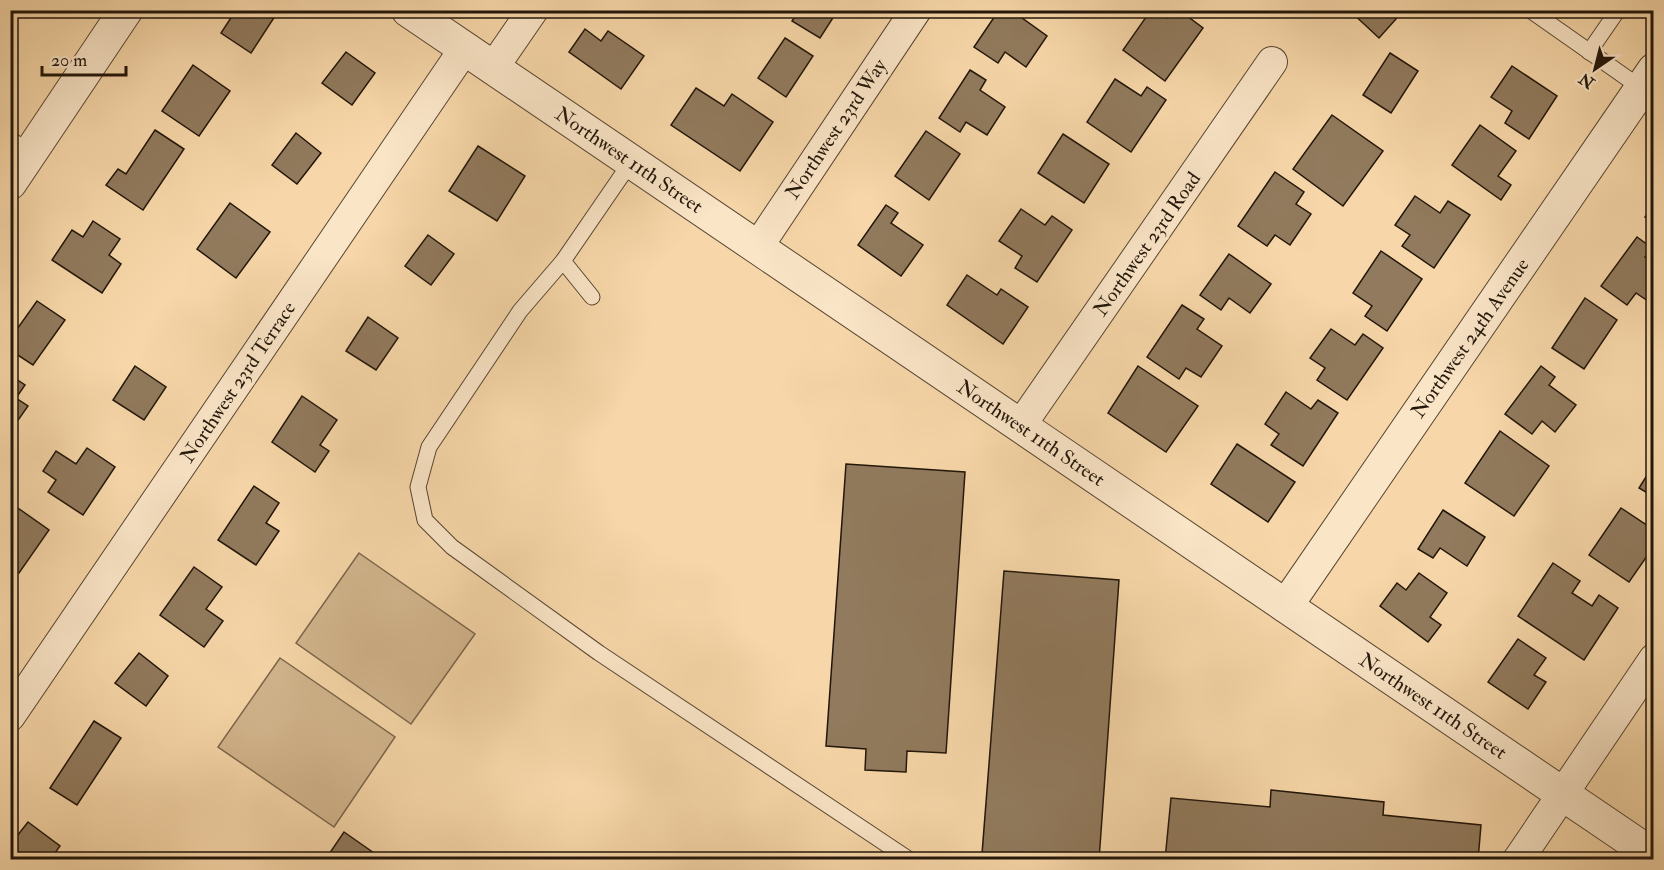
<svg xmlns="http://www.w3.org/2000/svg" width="1664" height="870" font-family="'IM FELL Double Pica',serif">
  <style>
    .green { fill: #d3b68e; stroke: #7a664c; stroke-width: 1.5 }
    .building { fill: #917a5d; stroke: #22160a; stroke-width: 1.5 }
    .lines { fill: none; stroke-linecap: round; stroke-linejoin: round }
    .service-casing { stroke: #574632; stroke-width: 17 }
    .minor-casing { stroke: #574632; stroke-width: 32 }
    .tertiary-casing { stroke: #574632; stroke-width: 35 }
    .service { stroke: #fae5c7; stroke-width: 15 }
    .minor { stroke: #fae5c7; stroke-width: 30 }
    .tertiary { stroke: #fae5c7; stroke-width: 33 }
    .labels { text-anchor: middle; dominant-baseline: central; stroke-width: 6; stroke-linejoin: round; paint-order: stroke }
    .street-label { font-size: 20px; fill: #22160a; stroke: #fae5c7 }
  </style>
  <rect width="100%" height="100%" fill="#f7d7a9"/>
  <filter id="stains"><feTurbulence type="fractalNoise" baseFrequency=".00333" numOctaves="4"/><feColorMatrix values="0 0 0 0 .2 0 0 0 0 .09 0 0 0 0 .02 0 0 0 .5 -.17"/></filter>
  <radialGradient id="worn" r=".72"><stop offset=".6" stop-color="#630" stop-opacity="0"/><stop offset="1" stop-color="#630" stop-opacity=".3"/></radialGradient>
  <!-- green -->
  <g class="green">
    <polygon points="359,553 475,634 411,724 296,643"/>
    <polygon points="280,658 395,737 334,827 218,747"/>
  </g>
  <!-- building -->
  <g class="building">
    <polygon points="236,10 279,10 251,53 221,33"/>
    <polygon points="799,10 838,10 820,38 792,21"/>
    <polygon points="999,10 1011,10 1047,36 1026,67 1005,52 998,63 974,47"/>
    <polygon points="1151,10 1156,10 1167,18 1173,10 1179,10 1203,28 1165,81 1123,50"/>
    <polygon points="1349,10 1404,10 1379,38"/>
    <polygon points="585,29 601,41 608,31 644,56 621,89 569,52"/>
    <polygon points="785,38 813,56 786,97 758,78"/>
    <polygon points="346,52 375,73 352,105 322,83"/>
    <polygon points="1390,53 1418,71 1391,113 1363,95"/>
    <polygon points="193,65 230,91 199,136 162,111"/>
    <polygon points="1512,66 1557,96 1529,139 1505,123 1512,111 1491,97"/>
    <polygon points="970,70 986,80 980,90 1005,107 987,135 966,122 960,132 939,118"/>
    <polygon points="1115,79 1141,96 1147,87 1166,100 1131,152 1087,122"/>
    <polygon points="696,88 724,106 732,94 773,122 740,171 671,125"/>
    <polygon points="1332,115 1383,151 1343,206 1293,169"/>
    <polygon points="1480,125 1516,151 1498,176 1511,185 1501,200 1452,165"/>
    <polygon points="155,130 184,149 143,210 106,185 118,169 126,174"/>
    <polygon points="926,131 960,154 929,200 895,176"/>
    <polygon points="296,133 321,153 297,184 272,165"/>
    <polygon points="1063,134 1109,164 1084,203 1038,173"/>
    <polygon points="478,146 525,176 497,221 449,191"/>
    <polygon points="1275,172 1304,192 1296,204 1311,214 1290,245 1275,235 1267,246 1238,226"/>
    <polygon points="1415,196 1440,213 1448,201 1470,215 1434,268 1402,246 1410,235 1395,225"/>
    <polygon points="230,203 270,232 236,278 197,249"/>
    <polygon points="886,205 898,213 891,223 923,245 901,276 858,245"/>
    <polygon points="1654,205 1654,223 1645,217"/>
    <polygon points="1021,209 1045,225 1052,216 1072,230 1037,282 1015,268 1022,256 999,241"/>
    <polygon points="93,221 120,239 109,255 121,264 102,293 52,260 72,230 83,237"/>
    <polygon points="428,235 454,254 431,285 405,266"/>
    <polygon points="1637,237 1652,248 1645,257 1654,263 1654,300 1651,303 1636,293 1627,305 1601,286"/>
    <polygon points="1381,251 1422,279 1387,331 1365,316 1372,306 1353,293"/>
    <polygon points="1229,254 1271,284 1250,313 1229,298 1221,310 1200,295"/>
    <polygon points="967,275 997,295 1001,289 1028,307 1003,344 947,305"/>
    <polygon points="1585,298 1617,320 1584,369 1552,348"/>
    <polygon points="37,301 65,320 33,365 10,350 10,339"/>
    <polygon points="1182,305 1204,319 1197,329 1222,346 1201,377 1186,368 1179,379 1147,357"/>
    <polygon points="368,317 398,338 376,370 346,351"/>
    <polygon points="1331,329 1355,345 1363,334 1383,348 1347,400 1317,380 1325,368 1310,358"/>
    <polygon points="135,366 166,387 144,420 113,400"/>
    <polygon points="1138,366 1198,406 1166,452 1108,413"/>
    <polygon points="1541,366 1555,377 1549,385 1576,405 1555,432 1542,421 1532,434 1505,414"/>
    <polygon points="10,375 25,385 16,398 28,406 14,426 10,423"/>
    <polygon points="1286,392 1311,409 1318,400 1338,413 1303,466 1271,445 1279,434 1265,424"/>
    <polygon points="302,396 337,420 320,445 329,451 315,472 272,442"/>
    <polygon points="1500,431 1549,466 1514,516 1465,483"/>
    <polygon points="1237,444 1295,482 1268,522 1211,484"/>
    <polygon points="87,448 115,467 83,515 48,492 56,480 43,471 56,451 76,464"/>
    <polygon points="846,464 965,472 946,753 907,751 906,772 865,770 866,749 826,746"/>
    <polygon points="1654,464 1654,497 1639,488"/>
    <polygon points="254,486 279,503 266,523 279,531 256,565 218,540"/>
    <polygon points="15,506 49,530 19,573 10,567 10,513"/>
    <polygon points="1621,508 1654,530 1654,546 1629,582 1589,555"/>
    <polygon points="1443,510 1485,537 1467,566 1440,548 1433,558 1418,549"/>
    <polygon points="1553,563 1580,581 1572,593 1592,606 1599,595 1618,608 1584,660 1518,616"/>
    <polygon points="194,567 222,587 206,609 223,621 204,647 160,615"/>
    <polygon points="1004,571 1119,580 1099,860 1061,858 1061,860 1018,860 1018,857 982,854"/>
    <polygon points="1419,573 1447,593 1430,617 1441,625 1428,642 1380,606 1397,583 1406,590"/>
    <polygon points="1518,639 1546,658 1534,675 1546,682 1528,709 1488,682"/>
    <polygon points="139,653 168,676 146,706 115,683"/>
    <polygon points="94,721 121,738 77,805 50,788"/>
    <polygon points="1271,790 1384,802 1383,815 1481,825 1478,860 1165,860 1171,798 1270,807"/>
    <polygon points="28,822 60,846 50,860 10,860 10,845"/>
    <polygon points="344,832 384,860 325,860"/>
  </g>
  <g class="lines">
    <defs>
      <g id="service">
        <polyline points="1530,10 1644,90"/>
        <polyline points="1589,52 1618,10"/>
        <polyline points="10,139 30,153"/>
        <polyline points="563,261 520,311 429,447 418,487 425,520 452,547 599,653 910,860"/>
        <polyline points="592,297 563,261 631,162"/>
      </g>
      <g id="minor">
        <polyline points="493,68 533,10"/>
        <polyline points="757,248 916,10"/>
        <polyline points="1021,425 1272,62"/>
        <polyline points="10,716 465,48"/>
        <polyline points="1518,860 1654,659"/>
      </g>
      <g id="tertiary">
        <polyline points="408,10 1654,856"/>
        <polyline points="10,183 126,10"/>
        <polyline points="1286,606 1654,70"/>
      </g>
    </defs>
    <!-- service casing -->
    <use href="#service" class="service-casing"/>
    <!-- minor casing -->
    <use href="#minor" class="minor-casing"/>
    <!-- tertiary casing -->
    <use href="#tertiary" class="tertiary-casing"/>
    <!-- service -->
    <use href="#service" class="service"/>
    <!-- minor -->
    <use href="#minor" class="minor"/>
    <!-- tertiary -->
    <use href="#tertiary" class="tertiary"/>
  </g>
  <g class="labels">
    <!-- street labels -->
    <g class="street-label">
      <text transform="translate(836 129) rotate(-56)">Northwest 23rd Way</text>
      <text transform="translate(629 160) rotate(34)">Northwest 11th Street</text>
      <text transform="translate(1147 244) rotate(-55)">Northwest 23rd Road</text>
      <text transform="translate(1470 338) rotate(-55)">Northwest 24th Avenue</text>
      <text transform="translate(238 382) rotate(-56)">Northwest 23rd Terrace</text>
      <text transform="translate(1031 433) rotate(34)">Northwest 11th Street</text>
      <text transform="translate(1433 706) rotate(34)">Northwest 11th Street</text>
    </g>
  </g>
  <!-- margin -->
  <rect width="1664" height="870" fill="none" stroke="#f7d7a9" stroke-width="36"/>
  <rect x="12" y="12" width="1640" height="846" fill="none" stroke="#22160a" stroke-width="3"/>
  <rect x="18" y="18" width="1628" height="834" fill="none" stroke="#22160a" stroke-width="1.5"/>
  <!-- north arrow -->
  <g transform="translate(1595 69) rotate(215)" stroke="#fae5c7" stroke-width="4.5" paint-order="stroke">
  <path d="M0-4.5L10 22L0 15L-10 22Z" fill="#22160a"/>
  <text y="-9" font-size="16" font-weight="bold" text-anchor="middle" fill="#22160a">N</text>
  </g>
  <!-- scale -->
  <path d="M42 66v9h84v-9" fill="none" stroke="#22160a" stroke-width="3"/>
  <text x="51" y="66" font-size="18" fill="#22160a" stroke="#fae5c7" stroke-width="4.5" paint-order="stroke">20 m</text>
  <rect width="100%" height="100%" filter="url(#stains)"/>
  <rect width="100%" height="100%" fill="url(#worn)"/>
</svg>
